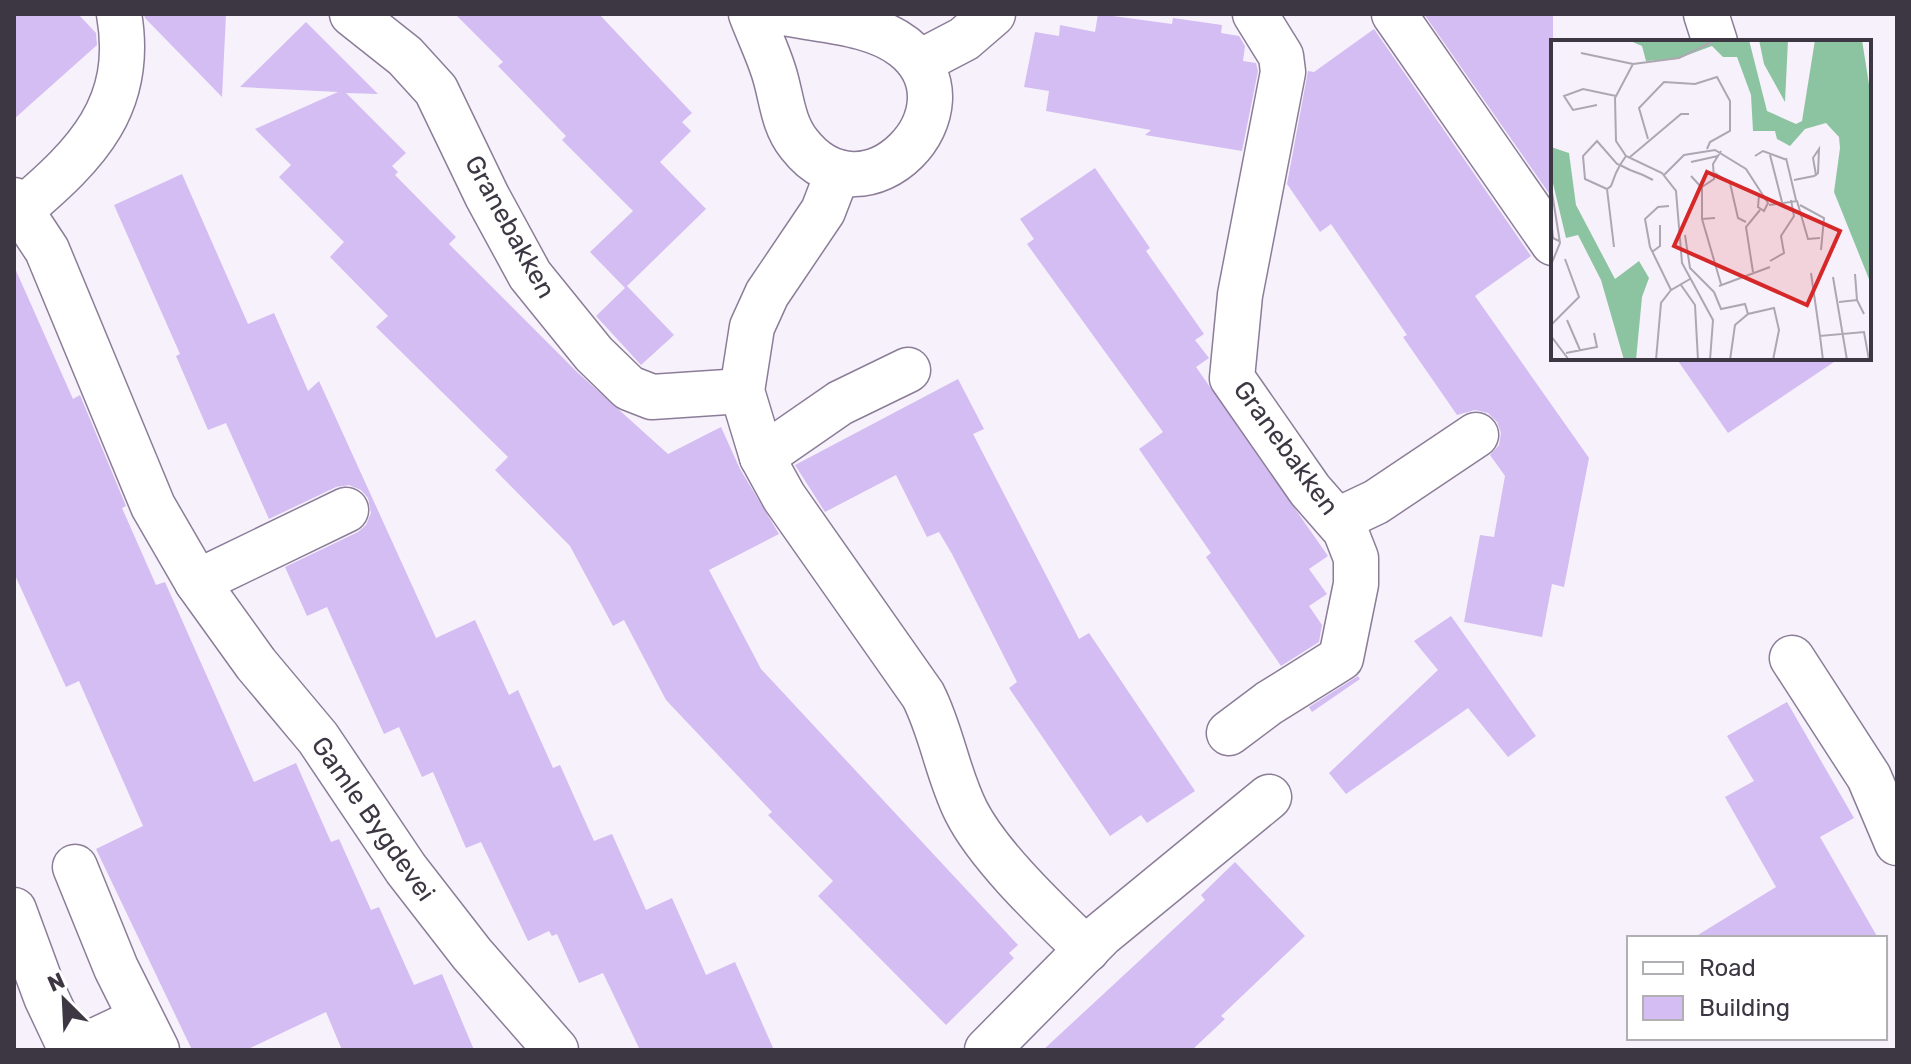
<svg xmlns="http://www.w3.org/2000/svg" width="1911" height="1064" font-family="Rubik,sans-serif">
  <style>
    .building { fill: #d3bdf2 }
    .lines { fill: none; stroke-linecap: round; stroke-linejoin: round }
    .minor-casing { stroke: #8b7d97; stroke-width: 47 }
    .minor { stroke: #fff; stroke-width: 44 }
    .labels { text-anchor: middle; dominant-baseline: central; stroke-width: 6; stroke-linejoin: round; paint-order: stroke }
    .street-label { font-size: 26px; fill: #3d3743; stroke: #fff }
    .inset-road { fill: none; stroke: #ada7b2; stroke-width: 2 }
    .view { fill: #d62828; fill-opacity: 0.15; stroke: #d62828; stroke-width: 4 }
    .inset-edge { fill: none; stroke: #3d3743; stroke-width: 4 }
  </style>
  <rect width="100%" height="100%" fill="#f7f1fc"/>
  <!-- building -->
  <g class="building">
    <polygon points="14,14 78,14 96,33 97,45 14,119"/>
    <polygon points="144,14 226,14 222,97 145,18"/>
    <polygon points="455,14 599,14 692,113 682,122 691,131 660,162 706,209 627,286 674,335 641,365 596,316 625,288 590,252 633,211 562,140 566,136 498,66 503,62"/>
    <polygon points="1098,14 1172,24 1173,18 1222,25 1221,33 1239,36 1245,46 1243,61 1256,63 1258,71 1242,151 1145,135 1151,130 1046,111 1049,91 1024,87 1035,32 1059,36 1060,25 1095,32"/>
    <polygon points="1424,14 1553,14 1553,199"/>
    <polygon points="306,22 378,94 346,93 406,153 392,166 398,172 395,175 456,237 449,244 577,372 668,454 721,427 740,469 779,534 709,570 761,669 1018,945 1009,953 1014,958 946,1025 818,896 833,881 768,815 772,812 666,700 624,620 613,626 570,546 495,470 508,457 376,327 388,316 330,257 344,242 279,177 291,165 255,129 338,92 240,87"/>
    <polygon points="1374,29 1531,256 1475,296 1589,458 1564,587 1552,584 1542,637 1464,622 1480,535 1494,537 1505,476 1490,455 1499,445 1501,433 1497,422 1488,413 1475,410 1457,415 1403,337 1407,335 1331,224 1320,232 1287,184 1308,71 1314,72"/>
    <polygon points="1095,168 1150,248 1146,251 1204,334 1195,340 1209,358 1196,367 1328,556 1309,569 1327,594 1309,606 1322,625 1319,642 1281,666 1206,557 1211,553 1139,449 1163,432 1027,244 1034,239 1020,219"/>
    <polygon points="182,174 248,324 274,313 308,391 319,381 436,638 475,620 509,695 518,690 553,768 560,765 594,841 612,834 646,910 672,898 706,975 735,962 774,1050 640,1050 603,973 579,983 557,934 552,936 549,931 528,941 481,842 466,848 433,772 422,777 399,727 384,734 327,607 307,616 285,567 358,532 366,525 371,513 368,498 361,490 349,485 336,487 269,519 226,423 208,430 176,356 180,354 114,205"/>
    <polygon points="14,266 73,399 80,395 126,506 122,508 156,585 165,582 254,782 296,763 331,842 339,839 371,910 379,907 414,985 442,974 474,1050 342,1050 326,1012 246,1050 192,1050 96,849 143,826 79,681 66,687 14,573"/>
    <polygon points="1676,358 1840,358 1728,433"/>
    <polygon points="958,379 984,429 973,434 1079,639 1089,633 1195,791 1147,823 1141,815 1110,836 1009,688 1017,682 952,554 939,532 927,537 896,475 825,512 795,465"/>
    <polygon points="1451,616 1536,736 1508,757 1468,708 1346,794 1329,773 1438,670 1414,641"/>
    <polygon points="1358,676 1360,679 1312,712 1309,707"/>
    <polygon points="1787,702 1854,818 1820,837 1878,938 1693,938 1776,887 1725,797 1754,781 1727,736"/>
    <polygon points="1235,862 1305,936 1221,1016 1225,1019 1192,1050 1043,1050 1205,900 1201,895"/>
  </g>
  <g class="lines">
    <defs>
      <g id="minor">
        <polyline points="352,14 405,56 436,90 487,196 530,275 594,354 629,388 652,397 742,391"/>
        <path d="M751,14C759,35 769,55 775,76C782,100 783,124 799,144C866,231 982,108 904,47C873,23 826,21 789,14"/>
        <polyline points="1394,14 1553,243"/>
        <polyline points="1706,14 1715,42"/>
        <polyline points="920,62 964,39 993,14"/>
        <path d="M838,172L823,211L767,294L752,327L742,391L762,457L784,497L923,695C942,732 947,773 966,811C989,857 1050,914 1087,950"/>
        <polyline points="14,200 47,250 153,506 197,582 346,510"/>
        <path d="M22,209C87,154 135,105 119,14"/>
        <polyline points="762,457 840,403 908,370"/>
        <polyline points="1338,520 1376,502 1476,435"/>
        <polyline points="197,582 256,664 318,738 406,869 472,954 556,1050"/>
        <polyline points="1792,658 1869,777 1897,843"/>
        <polyline points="1229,733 1269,703 1341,658 1356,584 1356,558 1345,530 1310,490 1232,378 1240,295 1283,72 1281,56 1255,14"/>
        <polyline points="75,867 116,968 157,1050"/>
        <polyline points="14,910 46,997 71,1050"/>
        <polyline points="75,1050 141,1019"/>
        <polyline points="987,1050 1102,934 1269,797"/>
      </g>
    </defs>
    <!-- minor casing -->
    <use href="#minor" class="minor-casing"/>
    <!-- minor -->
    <use href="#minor" class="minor"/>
  </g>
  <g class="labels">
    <!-- street labels -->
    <g class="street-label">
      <text transform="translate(510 227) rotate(61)">Granebakken</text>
      <text transform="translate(1286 448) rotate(54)">Granebakken</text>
      <text transform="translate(373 819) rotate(55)">Gamle Bygdevei</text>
    </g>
  </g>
  <!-- overview -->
  <g transform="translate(1551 40)">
    <rect width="320" height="320" fill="#f7f1fc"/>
    <path d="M77,0H198L216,71L245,84L251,81L264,0H311L320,57V244L283,152L289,108L288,97L275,83L254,89L239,106L226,99L224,91H202L200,55L186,17H172L161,6L126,19L95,21L91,6ZM208,0H237L234,62L213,24ZM0,107L18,113L25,165L64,239L88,221L98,238L91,257L85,320H73L50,240L27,195L15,198L0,135Z" fill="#8cc4a1"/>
    <path class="inset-road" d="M30,13L82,24L64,58L65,101L75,116L111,133L125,151L131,223L162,280L159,320M82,24L128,18L165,0M46,65L22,70L13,56L32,49L65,56M97,99L88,68L113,42L144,44L166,37L179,61V91L159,102L156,109M219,115L231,162M75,116L69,125L65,133L60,146L56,149L34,139L32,116L46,101L66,124L69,125L79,130L92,135L102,140M204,116L212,111L236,120M79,117L130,74H138M235,118L245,160M140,122L167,116M164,133L179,143L187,178L195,182M113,135L133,115L164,110L195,129L217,163L213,171L207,167L208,155M140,136L151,148V179L164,178M243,140L263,136L265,135L267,133L268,109L262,118L265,135M0,146L9,203L0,225M151,147L163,139L162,124L170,111M56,149L63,207M218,165L246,161L257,199L269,198M249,165L273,178L270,210M118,166L107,167L94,179L99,207L120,250L139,239M0,178L2,198L8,201M151,179L170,244M134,195L139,228L163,252M101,212L109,206V185M219,221L233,213L230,196L243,176L240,160M202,232L195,187L209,170M260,233L269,296L313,292L318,320M304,234L306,260M282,237L296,320M130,245L144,265L147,320M168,246L219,227M163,252L170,269L194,264L197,274M288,262L306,260L313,274M16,280L29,310M0,285L28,257L14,219M0,296L18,320M269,296L272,320M15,313L46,307L43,293M105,320L110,263L120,250M179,320L184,285L197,274L223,268L228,290L222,320"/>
    <path class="view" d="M156,132L289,191L256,265L123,206Z"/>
    <rect width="320" height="320" class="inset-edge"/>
  </g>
  <!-- border -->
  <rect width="1911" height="1064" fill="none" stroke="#3d3743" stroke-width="32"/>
  <!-- legend -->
  <rect x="1627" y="936" width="260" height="104" fill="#ffffff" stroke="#b1afb4" stroke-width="2"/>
  <rect x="1643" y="962" width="40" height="12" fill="#ffffff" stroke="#b1afb4" stroke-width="2"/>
  <text x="1699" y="976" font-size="24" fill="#3d3743">Road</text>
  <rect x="1643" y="996" width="40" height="24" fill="#d3bdf2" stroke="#b1afb4" stroke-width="2"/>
  <text x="1699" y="1016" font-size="24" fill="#3d3743">Building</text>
  <!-- north arrow -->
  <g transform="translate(64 1000) rotate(336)" stroke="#ffffff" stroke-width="6" paint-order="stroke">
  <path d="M0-6L14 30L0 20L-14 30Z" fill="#3d3743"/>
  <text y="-12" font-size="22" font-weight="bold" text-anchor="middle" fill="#3d3743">N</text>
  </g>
</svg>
